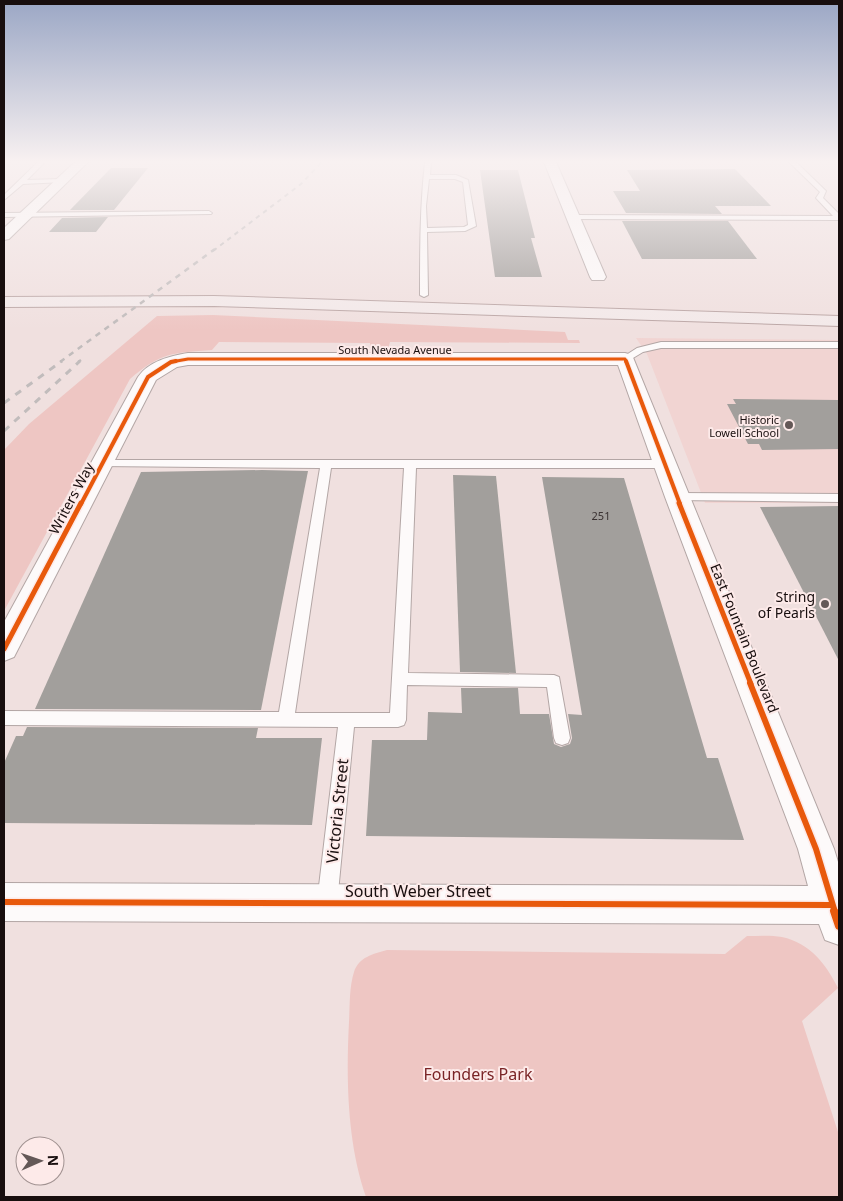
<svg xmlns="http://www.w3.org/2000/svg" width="843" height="1201" font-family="'Noto Sans',sans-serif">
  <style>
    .built { fill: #f1d4d2 }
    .green { fill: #eec6c3 }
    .building { fill: #a29f9c }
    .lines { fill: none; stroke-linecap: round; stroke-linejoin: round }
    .service-casing { stroke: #b3a6a5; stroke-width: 2 }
    .minor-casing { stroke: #b3a6a5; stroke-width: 2 }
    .primary-casing { stroke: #bba6a5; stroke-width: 2 }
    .service { fill: #fdfafa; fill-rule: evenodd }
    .minor { fill: #fdfafa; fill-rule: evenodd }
    .primary { fill: #f3e9e9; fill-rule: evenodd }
    .rail-far2 { stroke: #c1bcbc; stroke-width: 2; stroke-dasharray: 4.5 4.5; stroke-linecap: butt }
    .rail-far1 { stroke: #c1bcbc; stroke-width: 2.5; stroke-dasharray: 5.5 5.5; stroke-linecap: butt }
    .rail { stroke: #c1bcbc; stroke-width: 3; stroke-dasharray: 7 7; stroke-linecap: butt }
    .cycleway-far4-casing { stroke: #fdeae9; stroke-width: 5 }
    .cycleway-far3-casing { stroke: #fdeae9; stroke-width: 6 }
    .cycleway-far2-casing { stroke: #fdeae9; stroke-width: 8 }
    .cycleway-far1-casing { stroke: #fdeae9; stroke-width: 9 }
    .cycleway-casing { stroke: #fdeae9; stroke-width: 11 }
    .cycleway-far4 { stroke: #e8590c; stroke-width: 3 }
    .cycleway-far3 { stroke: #e8590c; stroke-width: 4 }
    .cycleway-far2 { stroke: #e8590c; stroke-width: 5 }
    .cycleway-far1 { stroke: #e8590c; stroke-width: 6 }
    .cycleway { stroke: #e8590c; stroke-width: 8 }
    .poi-dot { fill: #645857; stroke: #fdeae9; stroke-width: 2 }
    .labels { text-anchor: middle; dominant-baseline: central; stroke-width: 4; stroke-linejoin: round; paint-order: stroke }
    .far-street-label { font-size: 11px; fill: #180e0e; stroke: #fdeae9 }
    .far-poi-label { font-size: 11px; fill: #180e0e; stroke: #fdeae9; text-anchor: end }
    .number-label { font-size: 11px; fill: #3a3232 }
    .street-label { font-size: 14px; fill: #180e0e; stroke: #fdeae9 }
    .poi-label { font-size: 14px; fill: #180e0e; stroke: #fdeae9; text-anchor: end }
    .near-street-label { font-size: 16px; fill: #180e0e; stroke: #fdeae9 }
    .near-park-label { font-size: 16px; fill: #7a2426; stroke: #fdeae9 }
  </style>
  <rect width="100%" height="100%" fill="#f0e0df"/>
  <!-- built -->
  <polygon class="built" points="636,338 839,340 839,503 705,503 647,354"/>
  <!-- green -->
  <g class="green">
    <path d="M213,315L565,332L568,340H579L580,343L390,342L388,349L371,350L370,343L219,342L212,350C173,353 161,352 130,379L4,611V450L29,424L157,316Z"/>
    <path d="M747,936C758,936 771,935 782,937C810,943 826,964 838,988L802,1021L839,1135V1197H366C347,1143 346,1078 349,1022C350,1006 349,988 354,972C359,957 373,954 387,950L725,954Z"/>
  </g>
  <!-- building -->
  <g class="building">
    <polygon points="111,168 148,168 114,210 70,210"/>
    <polygon points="735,169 771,206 715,206 722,214 626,213 613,191 640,191 627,170"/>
    <polygon points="480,170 518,170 535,238 531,238 542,277 495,277"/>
    <polygon points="108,217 96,232 49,232 62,218"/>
    <polygon points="622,221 728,221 757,259 642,259"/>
    <polygon points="733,399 839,400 839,449 762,450 759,444 748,444 727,404 736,404"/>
    <polygon points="262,470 308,471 261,710 35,709 141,472"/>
    <polygon points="453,475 496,476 516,673 460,672"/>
    <polygon points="542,477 624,478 707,758 718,758 744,840 366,836 372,740 427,740 428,712 462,713 461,688 518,688 520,714 549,714 554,744 561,747 570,744 572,738 568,714 582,715"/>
    <polygon points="839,506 839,661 760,507"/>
    <polygon points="27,727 258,728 256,738 322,738 312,825 4,823 4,763 16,736 23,736"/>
  </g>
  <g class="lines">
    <defs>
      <g id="service">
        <polygon points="38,162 45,162 27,180 61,179 63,182 23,184 4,200 4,195"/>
        <path d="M425,162H431L430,175H456L468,180L476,226L465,231L427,232L428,295L424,297L420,295C420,249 420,206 425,162ZM429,179H455L463,182L468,225L464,227L427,228L426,206Z"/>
        <polygon points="789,162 796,162 826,191 823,198 839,214 839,220 573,219 570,217 573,215 833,216 816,198 820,192"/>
        <polygon points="209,211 212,213 211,214 4,217 4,213"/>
        <polygon points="661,342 839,342 839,348 661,348 643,352 628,361 622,361 620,359 637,348"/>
        <path d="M102,460H665L671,464L665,468H416L408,673L554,675L559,677L570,738L568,743L562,745L556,743L554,738L547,687L407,685L406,720L404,725L398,727H354L337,903L334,910L327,913L320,910L317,903L338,727L4,725V711L279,712L320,468L98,466L96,464ZM331,468H404L390,713H295Z"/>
        <polygon points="677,493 839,494 839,502 673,500 671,497 673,494"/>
      </g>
      <g id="minor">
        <polygon points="75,162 88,162 9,239 4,240 4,228"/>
        <polygon points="544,162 556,162 606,277 604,280 592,280 590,277"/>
        <path d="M188,353H625L632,355L834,849L839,865V945L825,940L819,924L4,921V883L808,886L798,849L665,497L618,365H188L177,367L156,380L14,657L4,661V622L138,377C149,361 170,356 188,353Z"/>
      </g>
      <polygon id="primary" points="214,296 839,316 839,326 214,306 4,307 4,297"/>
    </defs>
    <!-- service casing -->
    <use href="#service" class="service-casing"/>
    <!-- minor casing -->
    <use href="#minor" class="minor-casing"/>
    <!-- primary casing -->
    <use href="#primary" class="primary-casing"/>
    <!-- service -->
    <use href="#service" class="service"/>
    <!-- minor -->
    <use href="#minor" class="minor"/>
    <!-- primary -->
    <use href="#primary" class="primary"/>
    <!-- rail-far2 -->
    <polyline class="rail-far2" points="213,251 301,184 322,162"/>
    <!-- rail-far1 -->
    <g class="rail-far1">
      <polyline points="60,362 215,249"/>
      <polyline points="78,362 81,360"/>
    </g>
    <!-- rail -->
    <g class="rail">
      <polyline points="4,403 62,361"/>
      <polyline points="4,431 80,361"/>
    </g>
    <defs>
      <polyline id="cycleway-far4" points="171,362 188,359 625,359 626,362"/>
      <g id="cycleway-far3">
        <polyline points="626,361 680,504"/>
        <polyline points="81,504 148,377 171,362 176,361"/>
      </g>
      <g id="cycleway-far2">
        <polyline points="679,503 751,684"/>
        <polyline points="4,649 81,503"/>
      </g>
      <g id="cycleway-far1">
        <polyline points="750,683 816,849 835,912"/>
        <polyline points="4,902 832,905"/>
      </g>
      <polyline id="cycleway" points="834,911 839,926"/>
    </defs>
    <!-- cycleway-far4 casing -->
    <use href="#cycleway-far4" class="cycleway-far4-casing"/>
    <!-- cycleway-far3 casing -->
    <use href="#cycleway-far3" class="cycleway-far3-casing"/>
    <!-- cycleway-far2 casing -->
    <use href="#cycleway-far2" class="cycleway-far2-casing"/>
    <!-- cycleway-far1 casing -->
    <use href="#cycleway-far1" class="cycleway-far1-casing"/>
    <!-- cycleway casing -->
    <use href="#cycleway" class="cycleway-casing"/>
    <!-- cycleway-far4 -->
    <use href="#cycleway-far4" class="cycleway-far4"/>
    <!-- cycleway-far3 -->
    <use href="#cycleway-far3" class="cycleway-far3"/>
    <!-- cycleway-far2 -->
    <use href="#cycleway-far2" class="cycleway-far2"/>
    <!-- cycleway-far1 -->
    <use href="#cycleway-far1" class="cycleway-far1"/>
    <!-- cycleway -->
    <use href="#cycleway" class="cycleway"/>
  </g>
  <!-- sky -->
  <linearGradient id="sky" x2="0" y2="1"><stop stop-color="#9ba7c5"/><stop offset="0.49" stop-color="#f8f1f1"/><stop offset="1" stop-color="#f8f1f1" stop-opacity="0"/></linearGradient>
  <rect width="843" height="330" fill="url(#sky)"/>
  <!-- markers -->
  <g class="poi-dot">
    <circle cx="789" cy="425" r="5"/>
    <circle cx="825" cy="604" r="5"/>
  </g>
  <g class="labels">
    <!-- far-street labels -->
    <g class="far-street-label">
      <text x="395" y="349">South Nevada Avenue</text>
    </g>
    <!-- far-poi labels -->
    <g class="far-poi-label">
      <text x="779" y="419">Historic<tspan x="779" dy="13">Lowell School</tspan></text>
    </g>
    <!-- number labels -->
    <g class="number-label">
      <text x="601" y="515">251</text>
    </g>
    <!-- street labels -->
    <g class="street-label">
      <text transform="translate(71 498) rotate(-62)">Writers Way</text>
      <text transform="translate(745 638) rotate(68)">East Fountain Boulevard</text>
    </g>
    <!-- poi labels -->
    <g class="poi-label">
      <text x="815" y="596">String<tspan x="815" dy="16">of Pearls</tspan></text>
    </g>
    <!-- near-street labels -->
    <g class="near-street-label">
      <text transform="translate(337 811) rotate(-84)">Victoria Street</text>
      <text x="418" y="891">South Weber Street</text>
    </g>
    <!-- near-park labels -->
    <g class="near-park-label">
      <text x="478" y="1074">Founders Park</text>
    </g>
  </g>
  <!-- border -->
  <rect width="843" height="1201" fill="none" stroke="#180e0e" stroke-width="10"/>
  <!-- north arrow -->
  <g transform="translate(40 1161) rotate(88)"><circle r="24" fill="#fdeae9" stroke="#a19291"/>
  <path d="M0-4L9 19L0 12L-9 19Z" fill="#645857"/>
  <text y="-8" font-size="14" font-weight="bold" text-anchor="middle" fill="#180e0e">N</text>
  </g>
</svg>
